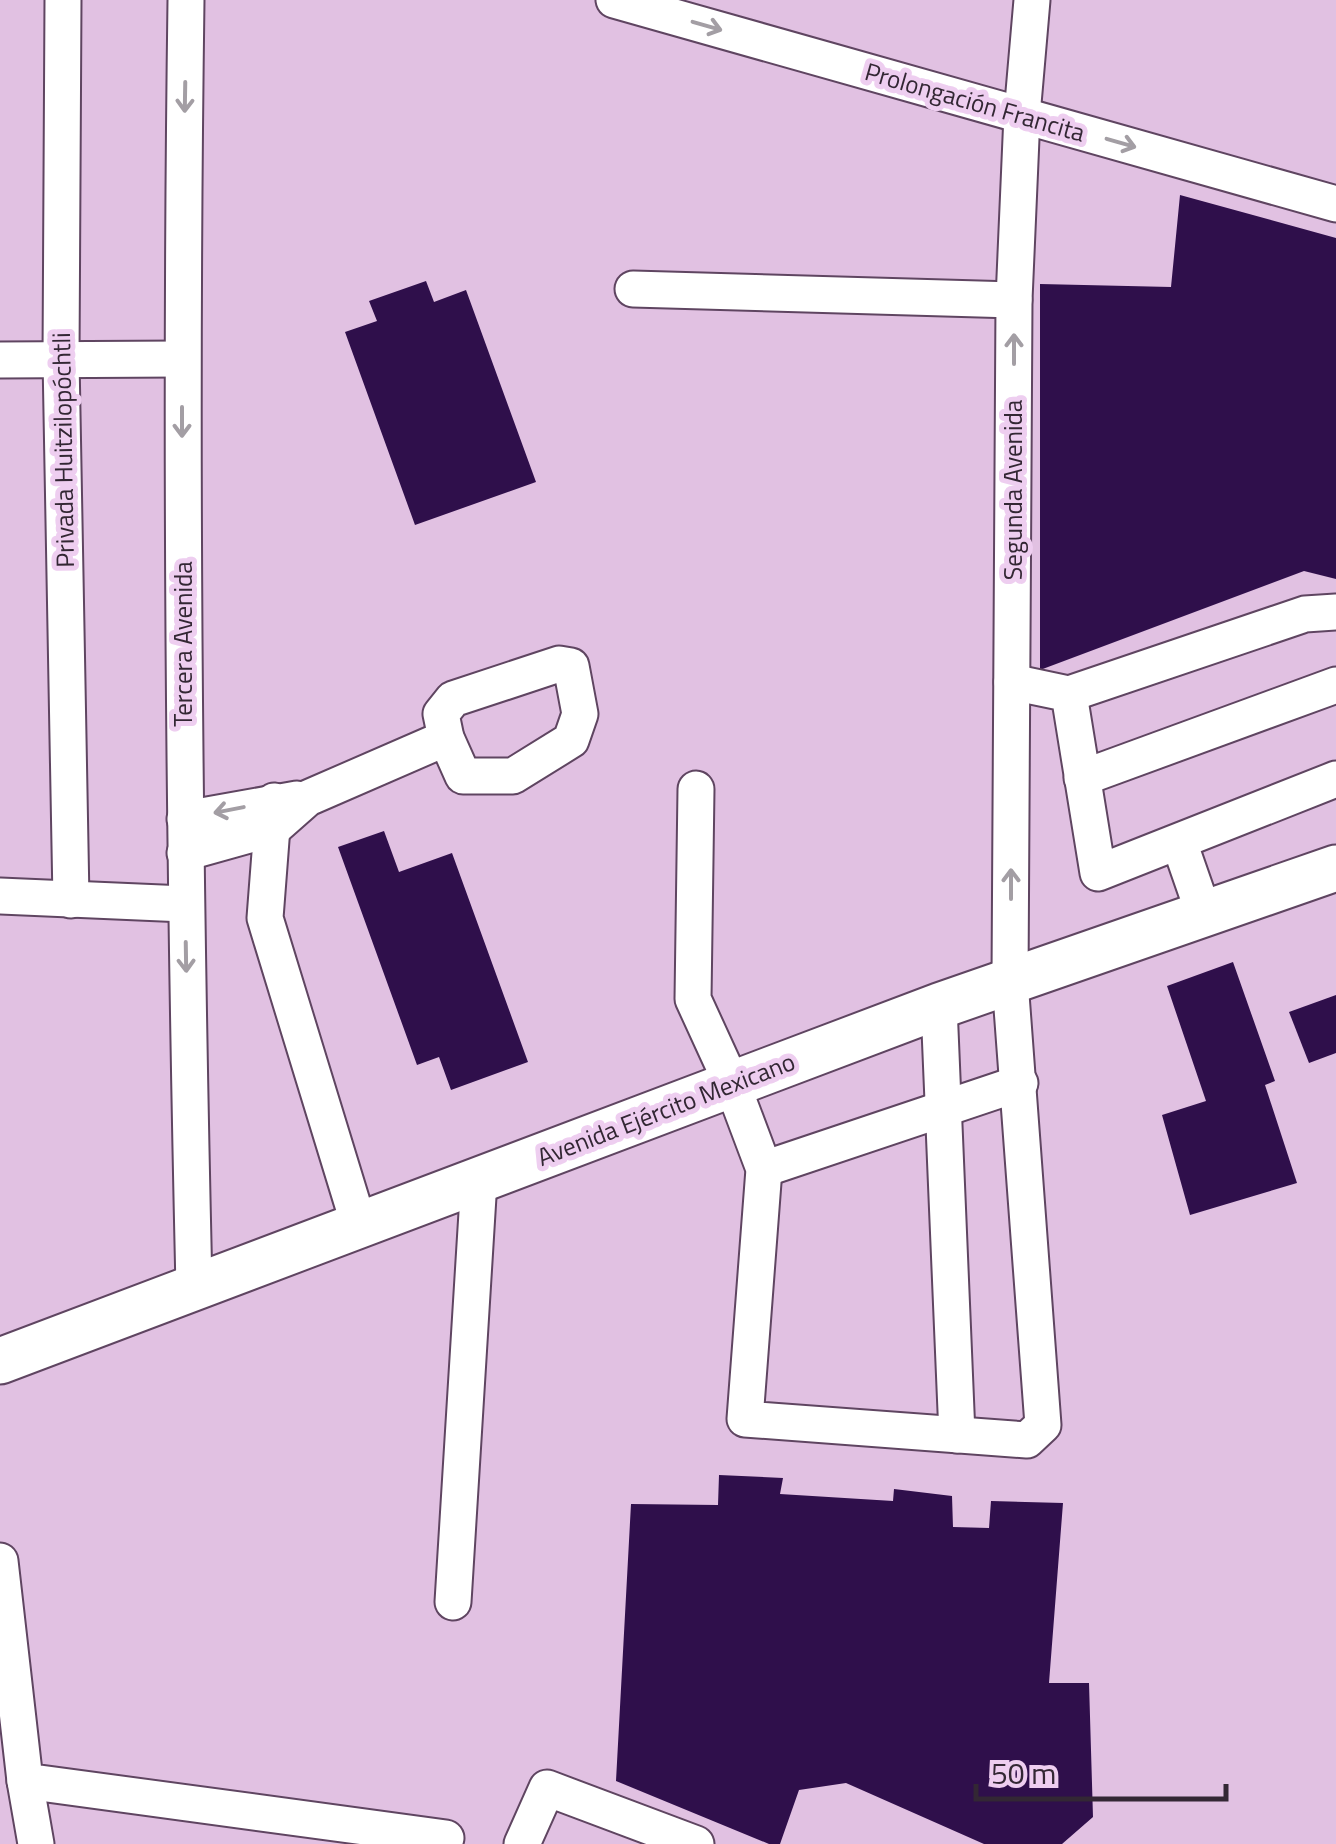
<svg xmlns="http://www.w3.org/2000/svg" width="1336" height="1844" font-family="'Titillium Web',sans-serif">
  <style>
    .building { fill: #2f0f4b }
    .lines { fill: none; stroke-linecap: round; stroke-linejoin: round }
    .minor-casing { stroke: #5f4561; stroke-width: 39 }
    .major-casing { stroke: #5f4561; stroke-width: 49 }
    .minor { stroke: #fff; stroke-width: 35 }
    .major { stroke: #fff; stroke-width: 45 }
    .oneway { stroke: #a39ea4 }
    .labels { text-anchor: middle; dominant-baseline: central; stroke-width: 10; stroke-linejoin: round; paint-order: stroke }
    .street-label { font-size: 25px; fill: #332734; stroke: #eecef0 }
  </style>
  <rect width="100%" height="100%" fill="#e1c1e2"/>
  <!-- building -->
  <g class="building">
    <polygon points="1180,195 1336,238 1336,579 1304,571 1040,670 1040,284 1171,287"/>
    <polygon points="426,281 434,302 466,290 536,482 415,525 345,332 377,321 369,301"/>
    <polygon points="384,831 399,872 452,853 528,1062 451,1090 439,1057 417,1065 338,847"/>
    <polygon points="1233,962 1275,1081 1265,1085 1297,1183 1190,1215 1162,1115 1206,1101 1167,986"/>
    <polygon points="1336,995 1336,1053 1309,1063 1289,1012"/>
    <polygon points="719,1475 783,1478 780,1494 893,1501 894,1489 952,1496 953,1527 989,1528 991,1501 1063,1503 1049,1683 1089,1683 1093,1817 1062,1844 984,1844 846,1783 799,1790 780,1844 769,1844 616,1781 631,1504 718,1505"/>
  </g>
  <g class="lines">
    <defs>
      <g id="minor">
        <polyline points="63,0 61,359 71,900"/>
        <path d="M186,0C180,429 184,858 194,1287"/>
        <polyline points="614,0 1336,204"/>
        <polyline points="633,289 1014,300"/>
        <polyline points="0,360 181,359"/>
        <polygon points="559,664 571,666 580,714 571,740 513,776 463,776 446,738 441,714 453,699"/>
        <polyline points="1012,682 1069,694 1098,873 1336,779"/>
        <polyline points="1069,694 1305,614 1336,612"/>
        <polyline points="1082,778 1336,685"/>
        <polyline points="696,789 693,999 732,1084 764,1169 745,1419 1027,1440 1043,1425 1010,981 1014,300 1022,115 1032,0"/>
        <polyline points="274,801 265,918 359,1225"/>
        <polyline points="185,819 297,799"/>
        <polyline points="1179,842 1204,914"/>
        <polyline points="185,853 274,828 308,798 446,738"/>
        <polyline points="0,896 185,904"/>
        <polyline points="939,1006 957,1435"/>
        <polyline points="764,1169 1020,1083"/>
        <polyline points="0,1561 25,1781 446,1838"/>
        <polyline points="453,1602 479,1180"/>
        <polyline points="25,1781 36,1844"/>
        <polyline points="522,1844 547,1788 696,1844"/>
      </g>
      <polyline id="major" points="0,1361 939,1006 1336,868"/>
    </defs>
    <!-- minor casing -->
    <use href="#minor" class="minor-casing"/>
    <!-- major casing -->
    <use href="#major" class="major-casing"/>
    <!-- minor -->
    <use href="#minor" class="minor"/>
    <!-- major -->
    <use href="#major" class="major"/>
  </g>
  <!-- one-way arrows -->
  <defs><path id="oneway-shaft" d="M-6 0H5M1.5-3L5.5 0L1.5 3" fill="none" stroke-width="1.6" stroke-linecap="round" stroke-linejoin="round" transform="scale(2.5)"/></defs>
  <g class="oneway">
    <use href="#oneway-shaft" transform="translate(707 26) rotate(16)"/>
    <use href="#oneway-shaft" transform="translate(185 97) rotate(91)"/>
    <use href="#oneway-shaft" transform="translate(1121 143) rotate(16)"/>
    <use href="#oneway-shaft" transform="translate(1014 349) rotate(-90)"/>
    <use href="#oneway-shaft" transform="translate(182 422) rotate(90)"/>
    <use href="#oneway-shaft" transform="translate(229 810) rotate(169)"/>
    <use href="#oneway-shaft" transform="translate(1011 884) rotate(-90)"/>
    <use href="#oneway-shaft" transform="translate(186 957) rotate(89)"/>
  </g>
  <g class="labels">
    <!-- street labels -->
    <g class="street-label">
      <text transform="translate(975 102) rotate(16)">Prolongación Francita</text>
      <text transform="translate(63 450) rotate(-91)">Privada Huitzilopóchtli</text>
      <text transform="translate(1013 490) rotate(-90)">Segunda Avenida</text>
      <text transform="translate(183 644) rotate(-90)">Tercera Avenida</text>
      <text transform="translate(666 1109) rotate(-21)">Avenida Ejército Mexicano</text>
    </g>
  </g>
  <!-- scale -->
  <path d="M976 1784v15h250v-15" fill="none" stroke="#332734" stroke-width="5"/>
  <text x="991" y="1784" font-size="30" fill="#332734" stroke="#eecef0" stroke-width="8" paint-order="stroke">50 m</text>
</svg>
